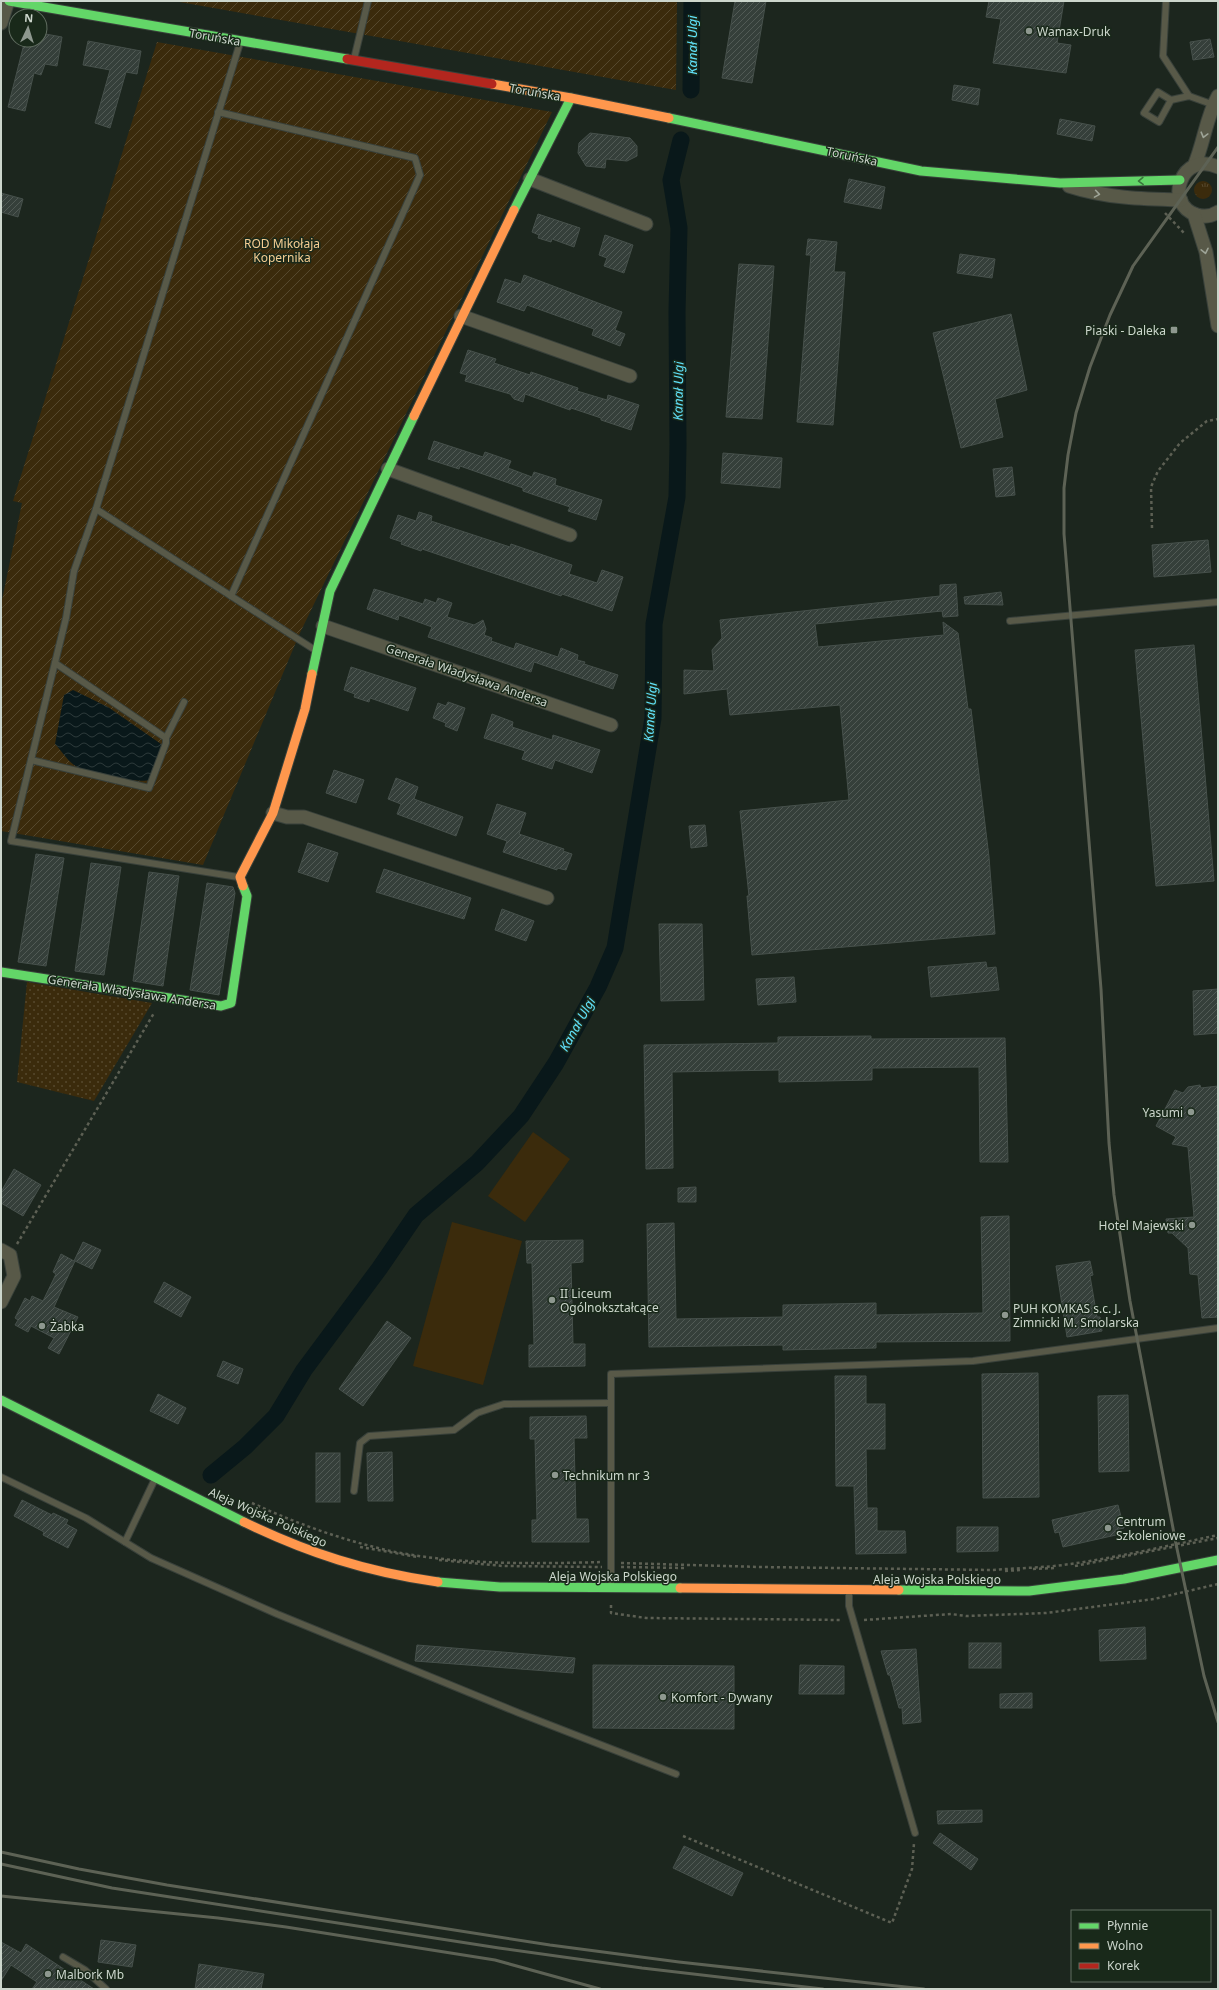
<svg xmlns="http://www.w3.org/2000/svg" width="1219" height="1990" font-family="'Noto Sans',sans-serif">
  <style>
    .grass { fill: url(#grass-tufts) }
    .park { fill: url(#park-dots) }
    .garden { fill: url(#garden-furrows) }
    .pitch { fill: #3b2b0c }
    .water { fill: url(#water-waves) }
    .lines { fill: none; stroke-linecap: round; stroke-linejoin: round }
    .canal { stroke: #09181a; stroke-width: 17 }
    .building { fill: url(#building-hatch); stroke: #46504b }
    .lane-casing { stroke: #39413b; stroke-width: 8 }
    .street-casing { stroke: #39413b; stroke-width: 15 }
    .fast-casing { stroke: #39413b; stroke-width: 11 }
    .slow-casing { stroke: #39413b; stroke-width: 11 }
    .jam-casing { stroke: #39413b; stroke-width: 11 }
    .path { stroke: #5d6054; stroke-width: 2.5; stroke-dasharray: 3 3; stroke-linecap: butt }
    .lane { stroke: #585948; stroke-width: 6 }
    .street { stroke: #585948; stroke-width: 13 }
    .fast { stroke: #63d668; stroke-width: 9 }
    .slow { stroke: #ff974d; stroke-width: 9 }
    .jam { stroke: #b3261e; stroke-width: 9 }
    .rail { stroke: #5d6255; stroke-width: 3 }
    .oneway { stroke: #9ea497 }
    .oneway2 { stroke: #3a773d }
    .poi-dot { fill: #8e988f; stroke: #19291a; stroke-width: 1.5 }
    .labels { text-anchor: middle; dominant-baseline: central; stroke-width: 3; stroke-linejoin: round; paint-order: stroke }
    .poi-label { font-size: 12px; fill: #ccd6cc; stroke: #19291a; text-anchor: start }
    .street-label { font-size: 12px; fill: #ccd6cc; stroke: #19291a }
    .park-label { font-size: 12px; fill: #f5cd92; stroke: #19291a }
    .water-label { font-size: 13px; font-style: italic; fill: #60e1fa; stroke: #19291a }
  </style>
  <defs>
    <pattern id="grass-tufts" width="24" height="20" patternUnits="userSpaceOnUse"><rect width="24" height="20" fill="#3b2b0c"/><path d="M3 7l-1-3M5 7V3M7 7l1-3M15 17l-1-3M17 17v-4M19 17l1-3" fill="none" stroke="#56492e"/></pattern>
    <pattern id="park-dots" width="8" height="8" patternUnits="userSpaceOnUse"><rect width="8" height="8" fill="#3b2b0c"/><path d="M2 2h.1M6 6h.1" fill="none" stroke="#56492e" stroke-width="1.8" stroke-linecap="round"/></pattern>
    <pattern id="garden-furrows" width="10" height="10" patternUnits="userSpaceOnUse"><rect width="10" height="10" fill="#3b2b0c"/><path d="M-1 1l2-2M0 10L10 0M9 11l2-2" fill="none" stroke="#56492e"/></pattern>
    <pattern id="water-waves" width="16" height="10" patternUnits="userSpaceOnUse"><rect width="16" height="10" fill="#09181a"/><path d="M0 5q4-4 8 0t8 0" fill="none" stroke="#2c393a"/></pattern>
    <pattern id="building-hatch" width="6" height="6" patternUnits="userSpaceOnUse"><rect width="6" height="6" fill="#353f3a"/><path d="M-1 1l2-2M0 6l6-6M5 7l2-2" fill="none" stroke="#515a55"/></pattern>
  </defs>
  <rect width="100%" height="100%" fill="#1c261e"/>
  <!-- grass -->
  <circle class="grass" cx="1203" cy="190" r="9"/>
  <!-- park -->
  <polygon class="park" points="27,982 152,1003 94,1101 17,1082"/>
  <!-- garden -->
  <g class="garden">
    <polygon points="174,1 677,1 676,90"/>
    <polygon points="157,42 552,112 299,635 203,865 1,831 1,605 22,503 13,501"/>
  </g>
  <!-- pitch -->
  <g class="pitch">
    <polygon points="533,1132 570,1159 525,1222 488,1196"/>
    <polygon points="452,1222 522,1241 483,1385 413,1366"/>
  </g>
  <!-- water -->
  <path class="water" d="M73,690L108,707L161,744L163,752L152,780C132,783 91,776 74,765C67,760 61,750 55,744L64,695Z"/>
  <g class="lines">
    <!-- canal -->
    <g class="canal">
      <polyline points="691,90 692,1"/>
      <polyline points="211,1475 245,1447 276,1416 304,1370 379,1269 416,1215 477,1163 521,1116 556,1063 598,987 615,948 653,718 654,624 677,497 678,445 677,312 679,228 671,180 681,140"/>
    </g>
  </g>
  <!-- building -->
  <g class="building">
    <polygon points="735,1 766,1 752,83 722,78"/>
    <polygon points="989,1 1064,1 1057,43 1071,45 1066,73 993,63 1001,19 986,17"/>
    <polygon points="40,33 62,37 57,66 45,64 41,75 34,73 25,111 8,107 25,40 40,40"/>
    <polygon points="1210,39 1214,57 1193,60 1190,42"/>
    <polygon points="88,41 141,51 137,74 126,72 110,128 95,123 110,70 83,65"/>
    <polygon points="954,85 980,89 978,105 952,100"/>
    <polygon points="1060,119 1095,126 1092,141 1057,134"/>
    <polygon points="590,133 630,138 637,146 637,156 627,161 606,159 605,168 586,166 578,153 579,143"/>
    <polygon points="849,179 885,187 881,209 844,202"/>
    <polygon points="1,193 23,199 18,217 1,212"/>
    <polygon points="538,214 580,228 574,247 552,239 551,242 538,238 539,235 532,232"/>
    <polygon points="605,235 633,245 624,273 604,266 607,258 599,255"/>
    <polygon points="808,239 837,242 834,272 845,272 833,425 797,422 811,255 806,255"/>
    <polygon points="960,254 995,259 992,278 957,273"/>
    <polygon points="739,264 774,266 762,419 726,417"/>
    <polygon points="524,275 622,312 615,330 625,334 620,346 592,335 594,329 527,305 524,311 497,302 505,279 521,284"/>
    <polygon points="1011,314 1027,390 995,399 1003,437 961,448 933,333"/>
    <polygon points="468,350 496,359 494,363 530,375 531,372 578,388 577,391 607,400 608,395 639,405 631,430 601,420 601,418 571,408 570,410 525,394 523,402 514,399 510,394 465,381 467,375 460,373"/>
    <polygon points="434,441 483,457 485,452 511,461 508,468 532,477 534,472 556,479 555,485 602,500 596,520 568,511 570,507 523,491 523,488 460,466 459,469 428,459"/>
    <polygon points="723,453 782,458 780,488 721,483"/>
    <polygon points="1012,467 1015,495 996,497 993,469"/>
    <polygon points="419,512 432,516 431,521 510,547 511,544 572,565 569,574 597,583 602,570 623,577 612,611 562,594 561,596 422,549 421,551 401,544 402,542 390,538 398,515 416,521"/>
    <polygon points="1208,540 1211,572 1154,577 1152,545"/>
    <polygon points="956,584 958,616 943,617 942,611 815,624 818,647 944,635 943,622 958,633 968,709 971,709 989,857 995,934 752,955 747,896 749,896 740,811 849,800 840,705 730,715 727,689 684,694 684,670 714,671 712,650 722,638 720,620 940,596 940,585"/>
    <polygon points="374,589 423,604 425,599 436,603 438,598 452,603 447,617 474,625 483,620 486,629 484,635 492,638 491,641 514,649 516,643 558,657 561,648 578,655 577,660 585,662 584,664 618,675 613,689 534,662 531,672 428,637 432,627 399,615 398,620 367,609"/>
    <polygon points="1001,592 1003,605 965,604 964,597"/>
    <polygon points="1194,645 1214,881 1156,886 1135,650"/>
    <polygon points="351,667 416,688 408,711 370,698 369,702 354,697 355,694 344,690"/>
    <polygon points="448,702 465,708 457,731 445,726 446,723 433,718 438,703 446,706"/>
    <polygon points="492,714 513,722 512,727 552,740 553,735 600,750 592,773 555,760 552,769 522,759 525,751 484,738"/>
    <polygon points="334,770 364,780 356,803 326,793"/>
    <polygon points="396,778 418,787 414,799 463,817 456,836 397,814 401,804 388,799"/>
    <polygon points="497,804 526,813 519,834 564,849 563,851 572,854 566,870 557,868 557,870 503,852 507,841 487,834"/>
    <polygon points="705,825 707,846 691,848 689,826"/>
    <polygon points="308,843 338,853 328,882 298,872"/>
    <polygon points="36,854 64,858 46,966 18,962"/>
    <polygon points="91,863 121,867 104,975 75,971"/>
    <polygon points="384,869 471,898 464,919 376,892"/>
    <polygon points="149,872 179,876 163,986 133,981"/>
    <polygon points="207,883 233,887 235,893 219,995 190,990"/>
    <polygon points="502,909 534,921 526,941 495,930"/>
    <polygon points="659,924 702,924 704,1000 661,1001"/>
    <polygon points="986,962 987,968 996,967 999,990 931,997 928,967"/>
    <polygon points="794,977 796,1002 758,1005 756,979"/>
    <polygon points="1218,989 1218,1033 1194,1035 1193,991"/>
    <polygon points="871,1036 871,1039 1005,1038 1008,1162 980,1162 979,1067 872,1068 872,1080 779,1082 779,1070 672,1072 673,1168 646,1169 644,1045 778,1043 778,1037"/>
    <polygon points="1200,1085 1201,1088 1218,1086 1218,1317 1202,1318 1198,1275 1190,1274 1188,1248 1172,1233 1168,1233 1166,1219 1194,1217 1188,1147 1172,1144 1176,1137 1156,1126 1175,1090 1183,1093 1188,1087"/>
    <polygon points="14,1169 41,1185 23,1216 1,1203 1,1192"/>
    <polygon points="696,1187 696,1202 678,1202 678,1188"/>
    <polygon points="1009,1216 1010,1341 876,1342 876,1348 783,1350 783,1345 649,1347 647,1224 674,1223 676,1319 783,1317 783,1305 876,1303 876,1315 983,1313 981,1217"/>
    <polygon points="583,1240 583,1262 571,1263 573,1344 585,1344 585,1366 529,1367 529,1345 534,1345 532,1263 527,1263 526,1241"/>
    <polygon points="83,1242 101,1250 92,1269 75,1261 54,1307 78,1317 59,1354 48,1348 54,1338 31,1326 28,1332 15,1325 18,1320 15,1318 25,1298 30,1301 32,1296 43,1301 56,1274 53,1272 61,1254 74,1261"/>
    <polygon points="1090,1261 1093,1275 1090,1276 1097,1317 1100,1317 1102,1331 1067,1337 1056,1266"/>
    <polygon points="164,1282 191,1297 181,1317 154,1302"/>
    <polygon points="387,1321 411,1338 363,1406 339,1389"/>
    <polygon points="223,1361 243,1369 238,1384 217,1376"/>
    <polygon points="1038,1373 1039,1497 983,1498 982,1374"/>
    <polygon points="835,1376 866,1376 866,1404 885,1404 885,1449 866,1449 867,1508 877,1508 877,1531 905,1531 906,1553 856,1554 854,1486 836,1486"/>
    <polygon points="158,1394 186,1408 178,1424 150,1411"/>
    <polygon points="1128,1395 1129,1471 1099,1472 1098,1396"/>
    <polygon points="586,1416 587,1438 574,1438 576,1519 588,1519 589,1542 532,1542 532,1520 537,1520 535,1439 530,1439 530,1417"/>
    <polygon points="392,1452 393,1501 368,1501 367,1453"/>
    <rect x="316" y="1453" width="24" height="49"/>
    <polygon points="22,1500 52,1515 53,1513 68,1520 66,1524 77,1530 68,1548 43,1535 44,1532 14,1516"/>
    <polygon points="1118,1505 1124,1528 1115,1530 1116,1535 1063,1547 1059,1532 1055,1533 1052,1520"/>
    <polygon points="957,1527 998,1527 998,1551 957,1552"/>
    <polygon points="1145,1627 1146,1659 1100,1661 1099,1630"/>
    <rect x="969" y="1643" width="32" height="25"/>
    <polygon points="417,1645 575,1658 573,1673 415,1661"/>
    <polygon points="916,1649 921,1722 903,1724 902,1708 899,1708 890,1675 888,1675 881,1651"/>
    <polygon points="593,1665 734,1666 734,1729 593,1728"/>
    <polygon points="800,1665 844,1666 844,1694 799,1694"/>
    <polygon points="1032,1693 1032,1708 1000,1708 1000,1694"/>
    <polygon points="982,1810 982,1822 938,1824 937,1811"/>
    <polygon points="940,1833 978,1859 971,1870 933,1843"/>
    <polygon points="684,1846 743,1873 732,1896 673,1868"/>
    <polygon points="101,1940 136,1945 132,1967 98,1962"/>
    <polygon points="1,1942 21,1953 26,1944 94,1989 32,1989 37,1982 11,1965 1,1981"/>
    <polygon points="199,1964 264,1974 261,1989 195,1989"/>
  </g>
  <g class="lines">
    <defs>
      <g id="lane">
        <polyline points="1166,1 1163,56 1189,96"/>
        <polyline points="354,59 368,1"/>
        <polyline points="1171,100 1158,92 1144,113 1159,122 1171,100 1189,96 1214,105"/>
        <polyline points="96,509 231,596 420,175 415,158 218,112"/>
        <polyline points="231,596 315,650"/>
        <polyline points="1010,621 1218,602"/>
        <polyline points="55,663 166,738"/>
        <polyline points="31,760 149,788 166,743 166,738 184,702"/>
        <polyline points="238,877 11,841 66,618 74,571 96,509 240,43"/>
        <polyline points="1,1477 86,1518 151,1558 277,1614 519,1713 676,1774"/>
        <polyline points="354,1491 360,1443 369,1436 454,1430 477,1413 504,1404 611,1403"/>
        <polyline points="125,1542 154,1481"/>
        <polyline points="611,1585 611,1374 973,1361 1218,1328"/>
        <polyline points="849,1592 849,1606 915,1833"/>
        <polyline points="63,1957 85,1970 106,1989"/>
      </g>
      <g id="street">
        <polyline points="1,23 8,1"/>
        <path d="M1194,166C1204,143 1206,117 1218,96"/>
        <path d="M1218,167C1181,150 1163,205 1197,215C1204,217 1212,216 1218,212"/>
        <polyline points="530,179 646,224"/>
        <path d="M1069,186C1106,198 1142,199 1181,200"/>
        <polyline points="1194,214 1206,252 1218,326"/>
        <polyline points="461,316 630,376"/>
        <polyline points="388,469 570,535"/>
        <polyline points="323,626 611,725"/>
        <polyline points="273,813 287,817 304,817 547,898"/>
        <polyline points="1,1250 10,1255 14,1276 1,1302"/>
      </g>
      <g id="fast">
        <polyline points="9,1 347,59"/>
        <polyline points="669,118 921,171 1060,183 1180,180"/>
        <polyline points="514,210 571,98"/>
        <polyline points="312,674 330,591 414,416"/>
        <polyline points="1,972 221,1006 231,1003 247,896 243,886"/>
        <polyline points="1,1400 244,1522"/>
        <polyline points="438,1582 500,1587 680,1588"/>
        <polyline points="899,1590 1029,1591 1124,1579 1218,1560"/>
      </g>
      <g id="slow">
        <polyline points="492,84 571,98 669,118"/>
        <polyline points="414,416 514,210"/>
        <polyline points="243,886 240,877 273,813 305,709 312,674"/>
        <path d="M244,1522C308,1553 367,1572 438,1582"/>
        <polyline points="680,1588 899,1590"/>
      </g>
      <polyline id="jam" points="347,59 492,84"/>
    </defs>
    <!-- lane casing -->
    <use href="#lane" class="lane-casing"/>
    <!-- street casing -->
    <use href="#street" class="street-casing"/>
    <!-- fast casing -->
    <use href="#fast" class="fast-casing"/>
    <!-- slow casing -->
    <use href="#slow" class="slow-casing"/>
    <!-- jam casing -->
    <use href="#jam" class="jam-casing"/>
    <!-- path -->
    <g class="path">
      <polyline points="1165,213 1184,233"/>
      <polyline points="1152,528 1151,487 1158,471 1180,443 1207,421 1218,419"/>
      <polyline points="17,1244 154,1013"/>
      <path d="M252,1503C295,1523 340,1539 386,1550C453,1565 533,1564 602,1562"/>
      <polyline points="360,1547 418,1557"/>
      <polyline points="439,1560 503,1566 602,1567"/>
      <path d="M621,1563L760,1567L993,1570C1016,1568 1039,1568 1063,1565C1115,1558 1167,1546 1218,1535"/>
      <polyline points="1075,1566 1218,1538"/>
      <polyline points="621,1567 686,1568"/>
      <polyline points="1033,1569 1054,1568"/>
      <polyline points="1005,1571 1020,1570"/>
      <polyline points="611,1605 611,1613 646,1618 841,1620"/>
      <polyline points="864,1620 951,1614 966,1616 1046,1613 1154,1599 1218,1584"/>
      <polyline points="683,1836 892,1923 912,1869 914,1843"/>
    </g>
    <!-- lane -->
    <use href="#lane" class="lane"/>
    <!-- street -->
    <use href="#street" class="street"/>
    <!-- fast -->
    <use href="#fast" class="fast"/>
    <!-- slow -->
    <use href="#slow" class="slow"/>
    <!-- jam -->
    <use href="#jam" class="jam"/>
    <!-- rail -->
    <g class="rail">
      <polyline points="1218,147 1133,266 1110,315 1090,367 1076,413 1068,455 1064,488 1064,534 1101,989 1109,1143 1114,1195 1130,1301 1176,1544 1204,1676 1218,1722"/>
      <polyline points="1,1852 79,1869 167,1885 550,1945 679,1962 924,1989"/>
      <polyline points="1,1864 112,1888 499,1948 642,1968 823,1989"/>
      <polyline points="1,1896 218,1918 286,1927 495,1960 600,1989"/>
    </g>
  </g>
  <!-- one-way arrows -->
  <defs><path id="oneway-chevron" d="M-2-3.5L2.5 0L-2 3.5" fill="none" stroke-width="1.6" stroke-linecap="round" stroke-linejoin="round"/></defs>
  <g class="oneway">
    <use href="#oneway-chevron" transform="translate(1204 135) rotate(105)"/>
    <use href="#oneway-chevron" transform="translate(1097 194) rotate(9)"/>
    <use href="#oneway-chevron" transform="translate(1205 251) rotate(78)"/>
  </g>
  <use class="oneway2" href="#oneway-chevron" transform="translate(1141 181) rotate(178)"/>
  <!-- markers -->
  <g class="poi-dot">
    <circle cx="1029" cy="31" r="4"/>
    <rect x="1170" y="326" width="8" height="8" rx="2"/>
    <circle cx="1191" cy="1112" r="4"/>
    <circle cx="1192" cy="1225" r="4"/>
    <circle cx="552" cy="1300" r="4"/>
    <circle cx="1005" cy="1315" r="4"/>
    <circle cx="42" cy="1326" r="4"/>
    <circle cx="555" cy="1475" r="4"/>
    <circle cx="1108" cy="1528" r="4"/>
    <circle cx="663" cy="1697" r="4"/>
    <circle cx="48" cy="1974" r="4"/>
  </g>
  <g class="labels">
    <!-- poi labels -->
    <g class="poi-label">
      <text x="1037" y="31">Wamax-Druk</text>
      <text x="1166" y="330" text-anchor="end">Piaski - Daleka</text>
      <text x="1183" y="1112" text-anchor="end">Yasumi</text>
      <text x="1184" y="1225" text-anchor="end">Hotel Majewski</text>
      <text x="560" y="1293">II Liceum<tspan x="560" dy="14">Ogólnokształcące</tspan></text>
      <text x="1013" y="1308">PUH KOMKAS s.c. J.<tspan x="1013" dy="14">Zimnicki M. Smolarska</tspan></text>
      <text x="50" y="1326">Żabka</text>
      <text x="563" y="1475">Technikum nr 3</text>
      <text x="1116" y="1521">Centrum<tspan x="1116" dy="14">Szkoleniowe</tspan></text>
      <text x="671" y="1697">Komfort - Dywany</text>
      <text x="56" y="1974">Malbork Mb</text>
    </g>
    <!-- street labels -->
    <g class="street-label">
      <text transform="translate(215 37) rotate(10)">Toruńska</text>
      <text transform="translate(535 92) rotate(10)">Toruńska</text>
      <text transform="translate(852 156) rotate(12)">Toruńska</text>
      <text transform="translate(467 675) rotate(19)">Generała Władysława Andersa</text>
      <text transform="translate(132 992) rotate(9)">Generała Władysława Andersa</text>
      <text transform="translate(268 1517) rotate(24)">Aleja Wojska Polskiego</text>
      <text x="613" y="1576">Aleja Wojska Polskiego</text>
      <text x="937" y="1579">Aleja Wojska Polskiego</text>
    </g>
    <!-- park labels -->
    <g class="park-label">
      <text x="282" y="243">ROD Mikołaja<tspan x="282" dy="14">Kopernika</tspan></text>
    </g>
    <!-- water labels -->
    <g class="water-label">
      <text transform="translate(692 45) rotate(-90)">Kanał Ulgi</text>
      <text transform="translate(678 391) rotate(-89)">Kanał Ulgi</text>
      <text transform="translate(650 712) rotate(-86)">Kanał Ulgi</text>
      <text transform="translate(577 1024) rotate(-61)">Kanał Ulgi</text>
    </g>
  </g>
  <!-- border -->
  <rect width="1219" height="1990" fill="none" stroke="#ccd6cc" stroke-width="4"/>
  <!-- legend -->
  <rect x="1071" y="1910" width="140" height="72" fill="#19291a" stroke="#616e61"/>
  <rect x="1079" y="1923" width="20" height="6" fill="#63d668" stroke="#616e61"/>
  <text x="1107" y="1930" font-size="12" fill="#ccd6cc">Płynnie</text>
  <rect x="1079" y="1943" width="20" height="6" fill="#ff974d" stroke="#616e61"/>
  <text x="1107" y="1950" font-size="12" fill="#ccd6cc">Wolno</text>
  <rect x="1079" y="1963" width="20" height="6" fill="#b3261e" stroke="#616e61"/>
  <text x="1107" y="1970" font-size="12" fill="#ccd6cc">Korek</text>
  <!-- north arrow -->
  <g transform="translate(28 28) rotate(4)"><circle r="19" fill="#19291a" stroke="#616e61"/>
  <path d="M0-3L7 15L0 10L-7 15Z" fill="#8e988f"/>
  <text y="-6" font-size="11" font-weight="bold" text-anchor="middle" fill="#ccd6cc">N</text>
  </g>
</svg>
